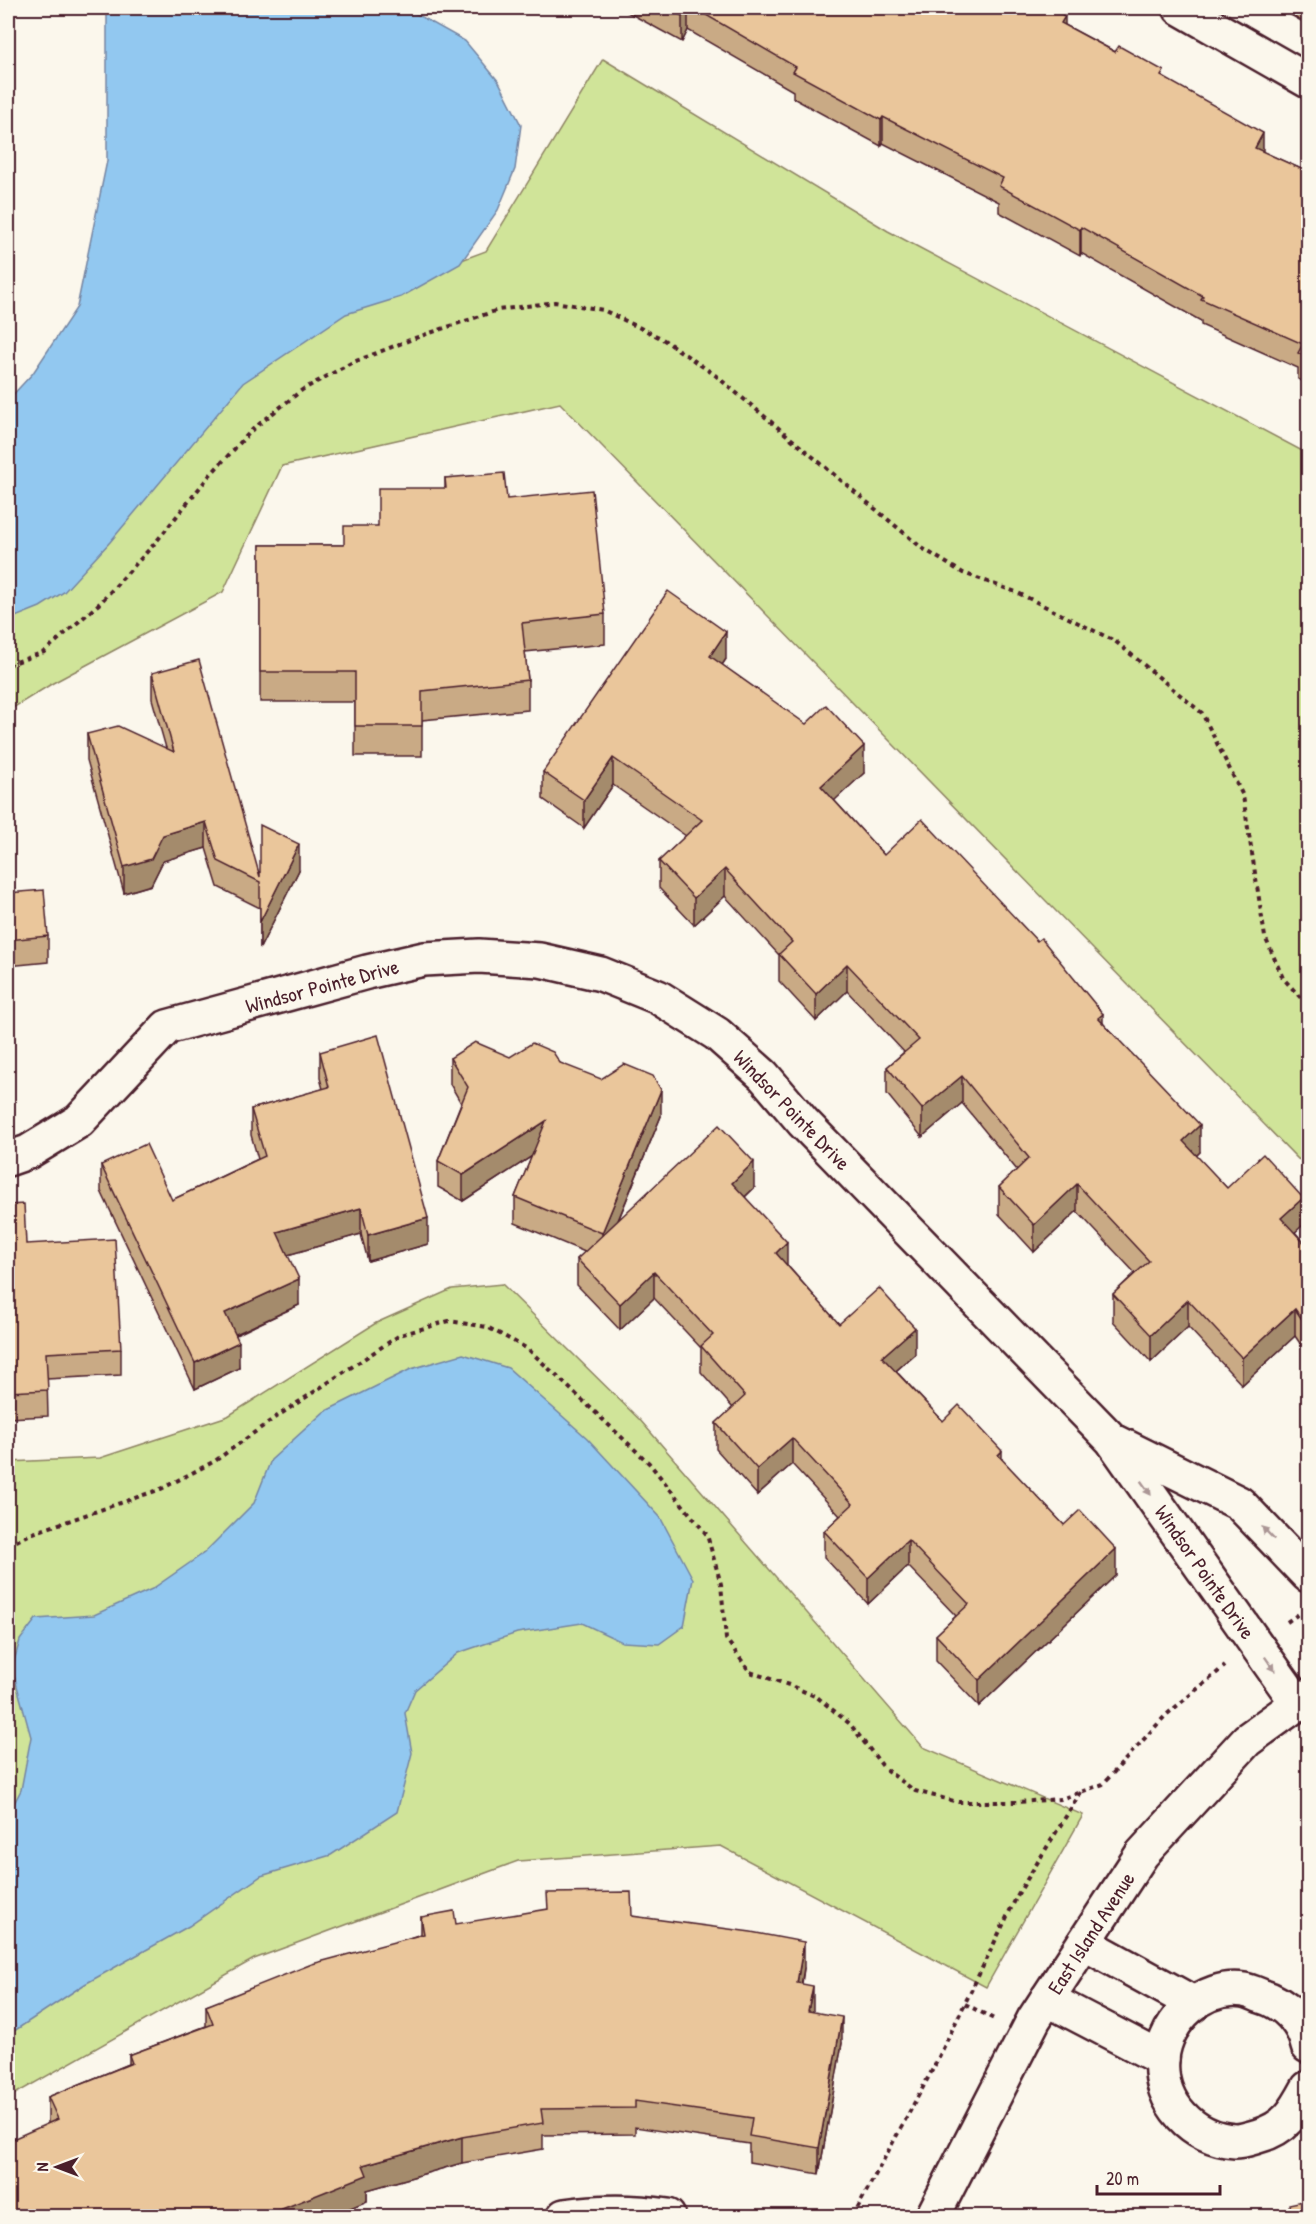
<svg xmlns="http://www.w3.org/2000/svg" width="1316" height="2224" font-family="'Patrick Hand',sans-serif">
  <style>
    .green { fill: #d0e499; stroke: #8d8262; stroke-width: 1.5 }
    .water { fill: #92c8f0; stroke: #7584a1; stroke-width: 1.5 }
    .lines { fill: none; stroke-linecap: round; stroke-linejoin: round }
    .minor-casing { stroke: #4a1f2b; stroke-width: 38 }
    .path { stroke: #4a1f2b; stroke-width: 4; stroke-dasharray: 4.5 4.5; stroke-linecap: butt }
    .minor { stroke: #fbf7ec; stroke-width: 33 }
    .wall { fill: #c9aa85; stroke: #4a1f2b; stroke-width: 1.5 }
    .shaded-wall { fill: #a48b6c; stroke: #4a1f2b; stroke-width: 1.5 }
    .building { fill: #eac69b; stroke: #4a1f2b; stroke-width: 1.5 }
    .oneway { fill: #ab9695 }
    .labels { text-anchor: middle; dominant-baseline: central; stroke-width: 6; stroke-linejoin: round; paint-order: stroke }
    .street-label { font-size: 21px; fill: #4a1f2b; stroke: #fbf7ec }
  </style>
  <rect width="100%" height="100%" fill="#fbf7ec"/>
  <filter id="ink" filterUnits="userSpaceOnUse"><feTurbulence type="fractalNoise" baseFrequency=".0167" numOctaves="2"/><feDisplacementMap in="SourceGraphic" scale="12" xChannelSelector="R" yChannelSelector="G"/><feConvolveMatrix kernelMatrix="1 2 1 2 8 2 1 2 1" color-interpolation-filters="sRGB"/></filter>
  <g filter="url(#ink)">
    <!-- green -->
    <g class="green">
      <polygon points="603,59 888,231 1308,454 1308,1163 1298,1159 560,403 282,466 223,592 53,683 8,711 8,603 286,335 416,277 486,251"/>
      <polygon points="502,1284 640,1420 923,1747 1083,1815 986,1987 721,1846 518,1861 254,1959 8,2098 8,1462 100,1458 228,1416 376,1323 452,1289"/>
    </g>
    <!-- water -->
    <g class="water">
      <polygon points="107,8 406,8 465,41 499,82 521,125 515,169 498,210 460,264 401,297 346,314 243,383 110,542 64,592 40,607 8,620 8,400 33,373 77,307 107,161"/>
      <polygon points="463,1354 508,1368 587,1438 660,1517 693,1579 684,1626 659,1644 622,1642 582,1623 517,1633 458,1653 415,1690 405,1713 412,1753 397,1812 331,1855 261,1876 189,1926 85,1984 8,2035 8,1815 21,1790 31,1737 12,1668 20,1640 36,1619 94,1615 152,1589 204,1553 254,1503 271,1460 324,1412 411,1369"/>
    </g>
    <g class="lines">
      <defs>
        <g id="minor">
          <polyline points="1180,8 1308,81"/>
          <polyline points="8,1159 28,1152 79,1121 167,1027 367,972 424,959 479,956 540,960 601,974 658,997 717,1034 763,1075 803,1122 1112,1440 1298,1704"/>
          <polyline points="1116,1442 1239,1503 1308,1575"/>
          <polyline points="1084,1943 1193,2003"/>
          <polyline points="1047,1999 1162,2059"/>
          <path d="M1308,2046C1303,2022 1285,2003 1261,1996C1256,1994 1250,1991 1244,1990C1204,1984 1165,2020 1162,2059C1158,2102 1193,2139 1235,2141C1243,2141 1251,2138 1258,2136C1286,2128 1295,2112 1308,2088"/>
          <path d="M564,2216C598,2211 634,2211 668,2216"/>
          <polyline points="933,2216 1034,2019 1142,1854 1247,1740 1308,1696"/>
        </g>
      </defs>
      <!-- minor casing -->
      <use href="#minor" class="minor-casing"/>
      <!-- path -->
      <g class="path">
        <polyline points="8,665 44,652 100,603 156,542 209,476 253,429 302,390 351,363 415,338 498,310 555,302 603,310 661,338 715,375 922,548 963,573 1016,592 1115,641 1202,713 1243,796 1265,937 1283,978 1308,1006"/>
        <polyline points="8,1545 33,1533 161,1489 215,1461 273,1419 400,1335 449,1321 487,1327 528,1349 649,1463 707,1535 721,1584 726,1639 750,1672 789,1685 817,1697 850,1724 885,1769 915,1791 958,1802 1017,1802 1061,1799 1103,1784 1166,1715 1225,1666"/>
        <polyline points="1287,1622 1300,1613"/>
        <polyline points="965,2004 994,2019"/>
        <polyline points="853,2216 935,2065 1018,1894 1081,1792"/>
      </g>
      <!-- minor -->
      <use href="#minor" class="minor"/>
    </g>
    <!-- wall -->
    <g class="wall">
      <polygon points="620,8 1050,8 1065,25 1164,78 1263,152 1308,172 1308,384 1298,379 1298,368 1201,325 1201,321 1081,253 1080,256 999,212 999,202 883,143 881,146 793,98 793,91 688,30 682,42"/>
      <polygon points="1289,8 1308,8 1308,25 1289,14"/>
      <polygon points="445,478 507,499 605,614 605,644 525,652 528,680 528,710 422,720 422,756 355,756 355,702 260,702 260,545 344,545 445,488"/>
      <polygon points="726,659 722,665 864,773 834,800 884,855 1103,1023 1200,1152 1196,1156 1227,1188 1303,1225 1295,1232 1308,1247 1308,1355 1295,1336 1242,1385 1188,1327 1151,1362 1113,1321 1113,1294 1135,1273 1077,1211 1034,1252 999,1214 999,1187 1017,1170 962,1103 922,1137 887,1094 887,1067 904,1052 847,991 816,1021 779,981 779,955 725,896 694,925 659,888 659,861 686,836 613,785 584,828 543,799 543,772"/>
      <polygon points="152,673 260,877 299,870 260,948 260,908 218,887 206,848 163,861 151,885 124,893 87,760 87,734 166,748 152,699"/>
      <polygon points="8,893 48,936 48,962 8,966"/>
      <polygon points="320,1052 428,1244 368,1261 361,1234 287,1255 299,1305 236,1335 239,1368 195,1389 101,1191 101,1165 172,1200 258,1159 251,1135 251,1109 323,1089 320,1078"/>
      <polygon points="510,1057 560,1063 661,1116 618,1221 754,1188 745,1197 787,1265 839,1324 915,1354 896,1371 943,1421 1002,1460 1064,1525 1116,1575 979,1706 936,1661 936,1635 956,1616 908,1566 868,1604 824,1557 824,1531 840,1516 792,1464 757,1495 716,1449 716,1423 733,1408 701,1372 701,1348 654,1298 620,1330 577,1285 577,1259 585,1252 515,1223 515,1197 532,1156 463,1201 438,1187 438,1161 461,1103 450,1084 450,1058"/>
      <polygon points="8,1205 26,1244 121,1349 121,1375 47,1379 48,1416 8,1418"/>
      <polygon points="632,1916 804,1968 802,1984 813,2012 842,2043 819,2174 749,2162 749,2144 635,2127 635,2134 543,2135 543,2149 462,2163 367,2190 367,2201 329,2217 8,2217 48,2123 48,2097 129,2064 129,2055 206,2026 206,2006 421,1934 421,1917 456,1924"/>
    </g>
    <!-- shaded-wall -->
    <g class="shaded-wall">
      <polygon points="686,8 688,8 688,30 682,42 682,16"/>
      <polygon points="1065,16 1065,42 1061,23"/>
      <polygon points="883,117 883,143 881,146 881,120"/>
      <polygon points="1263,133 1263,159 1255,148"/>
      <polygon points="1081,227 1081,253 1080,256 1080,230"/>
      <polygon points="726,632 726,659 710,683 710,656"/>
      <polygon points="864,746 864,773 821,813 821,786"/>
      <polygon points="613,758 613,785 584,828 584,800"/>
      <polygon points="206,822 206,848 163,861 151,885 124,893 124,867 163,835"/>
      <polygon points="299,844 299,870 260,948 260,922"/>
      <polygon points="725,869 725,896 694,925 694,898"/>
      <polygon points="847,964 847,991 816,1021 816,994"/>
      <polygon points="1103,1014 1103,1041 1098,1018"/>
      <polygon points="962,1076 962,1103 922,1137 922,1109"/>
      <polygon points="661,1090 661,1116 602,1259 602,1233"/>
      <polygon points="546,1121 546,1147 463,1201 463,1175"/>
      <polygon points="1200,1125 1200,1152 1183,1168 1183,1141"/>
      <polygon points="754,1162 754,1188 732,1209 732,1183"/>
      <polygon points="1077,1184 1077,1211 1034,1252 1034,1225"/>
      <polygon points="1303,1198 1303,1225 1281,1245 1281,1218"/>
      <polygon points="361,1208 361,1234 277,1258 277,1232"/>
      <polygon points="428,1218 428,1244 368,1261 368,1235"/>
      <polygon points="787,1242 787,1268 776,1253"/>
      <polygon points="654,1272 654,1298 620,1330 620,1304"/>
      <polygon points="299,1279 299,1305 225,1339 225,1313"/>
      <polygon points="1188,1300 1188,1327 1151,1362 1151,1335"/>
      <polygon points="1295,1309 1295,1336 1242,1385 1242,1358"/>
      <polygon points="915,1328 915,1354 882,1383 882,1357"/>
      <polygon points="239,1342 239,1368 195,1389 195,1363"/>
      <polygon points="792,1438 792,1464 757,1495 757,1469"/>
      <polygon points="1002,1451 1002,1477 998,1455"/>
      <polygon points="908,1540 908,1566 868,1604 868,1578"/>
      <polygon points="1116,1549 1116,1575 979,1706 979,1680"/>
      <polygon points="804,1942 804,1968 797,2009 797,1983"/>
      <polygon points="813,1986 813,2012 808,2011"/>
      <polygon points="842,2017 842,2043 819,2174 819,2148"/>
      <polygon points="462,2137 462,2163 367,2190 367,2201 329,2217 277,2217 277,2211 363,2165"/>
    </g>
    <!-- building -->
    <g class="building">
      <polygon points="667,8 686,8 682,16"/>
      <polygon points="694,8 1050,8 1065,16 1061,23 1115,52 1119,46 1164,71 1161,76 1263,133 1255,148 1308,172 1308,358 1298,353 1303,344 1201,299 1203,296 1081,227 1080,230 999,186 1003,178 883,117 881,120 793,72 796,67"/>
      <polygon points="504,473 507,499 592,490 605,614 522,623 528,680 422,691 422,726 355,726 355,672 260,672 260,545 344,545 344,526 378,526 378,488 446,488 445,478"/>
      <polygon points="668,591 726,632 710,656 806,724 826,705 864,746 821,786 884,855 922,819 1037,941 1041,938 1103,1014 1098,1018 1200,1125 1183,1141 1227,1188 1263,1154 1303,1198 1281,1218 1308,1247 1308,1328 1295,1309 1242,1358 1188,1300 1151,1335 1113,1294 1149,1261 1077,1184 1034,1225 999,1187 1029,1158 962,1076 922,1109 887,1067 919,1040 847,964 816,994 779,954 792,942 725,869 694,898 659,861 702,820 613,758 584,800 543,772"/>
      <polygon points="199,660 260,877 260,825 299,844 260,922 260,882 218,861 206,822 163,835 151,859 124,867 87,734 118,726 174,752 152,673"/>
      <polygon points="44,890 48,936 8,940 8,893"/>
      <polygon points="378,1035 428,1218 368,1235 361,1208 277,1232 299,1279 225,1313 239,1342 195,1363 101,1165 146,1144 172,1200 265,1156 251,1109 329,1087 320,1052"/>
      <polygon points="475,1042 510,1057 532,1043 553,1052 560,1063 601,1079 624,1064 653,1076 661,1090 602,1233 515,1197 546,1121 463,1175 438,1161 468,1087 450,1058"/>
      <polygon points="719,1125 754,1162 732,1183 787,1242 776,1253 839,1324 879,1288 915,1328 882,1357 943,1421 959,1405 1002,1451 998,1455 1064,1525 1080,1510 1116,1549 979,1680 936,1635 969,1604 908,1540 868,1578 824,1531 853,1504 792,1438 757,1469 716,1423 745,1396 701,1346 713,1335 654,1272 620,1304 577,1259"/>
      <polygon points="24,1204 26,1244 115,1239 121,1349 46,1353 48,1390 8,1392 8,1205"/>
      <polygon points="631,1892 632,1916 751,1932 804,1942 797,1983 813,1986 808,2011 842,2017 819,2148 749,2136 752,2118 635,2101 635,2108 541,2109 543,2123 462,2137 363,2165 367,2175 277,2211 279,2217 8,2217 8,2141 58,2119 48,2097 132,2063 129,2055 213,2024 206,2006 312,1964 424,1934 421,1917 454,1911 456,1924 548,1909 547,1893"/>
      <polygon points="1308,2200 1308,2217 1244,2217 1290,2210 1289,2204"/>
    </g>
    <!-- one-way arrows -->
    <defs><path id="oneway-solid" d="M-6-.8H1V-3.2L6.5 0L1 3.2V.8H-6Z" transform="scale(1.5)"/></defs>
    <g class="oneway">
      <use href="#oneway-solid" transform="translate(1146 1488) rotate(54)"/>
      <use href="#oneway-solid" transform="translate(1268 1533) rotate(-134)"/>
      <use href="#oneway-solid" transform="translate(1270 1664) rotate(55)"/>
    </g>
  </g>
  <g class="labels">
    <!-- street labels -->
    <g class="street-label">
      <text transform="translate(322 986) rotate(-15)">Windsor Pointe Drive</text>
      <text transform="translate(792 1110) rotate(46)">Windsor Pointe Drive</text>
      <text transform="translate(1205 1572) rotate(55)">Windsor Pointe Drive</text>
      <text transform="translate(1091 1933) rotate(-57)">East Island Avenue</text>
    </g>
  </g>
  <!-- margin -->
  <rect width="1316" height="2224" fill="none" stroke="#fbf7ec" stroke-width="30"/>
  <rect x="15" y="15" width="1286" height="2194" fill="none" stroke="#4a1f2b" stroke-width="2" filter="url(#ink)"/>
  <!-- north arrow -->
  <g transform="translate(57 2167) rotate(270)" stroke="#fbf7ec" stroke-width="4.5" paint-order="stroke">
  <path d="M0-4.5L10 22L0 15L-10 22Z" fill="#4a1f2b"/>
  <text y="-9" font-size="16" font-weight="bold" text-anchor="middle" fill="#4a1f2b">N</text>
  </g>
  <!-- scale -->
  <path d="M1097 2185v9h123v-9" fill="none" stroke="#4a1f2b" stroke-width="3"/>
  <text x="1106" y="2185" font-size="18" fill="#4a1f2b" stroke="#fbf7ec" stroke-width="4.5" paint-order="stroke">20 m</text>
</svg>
